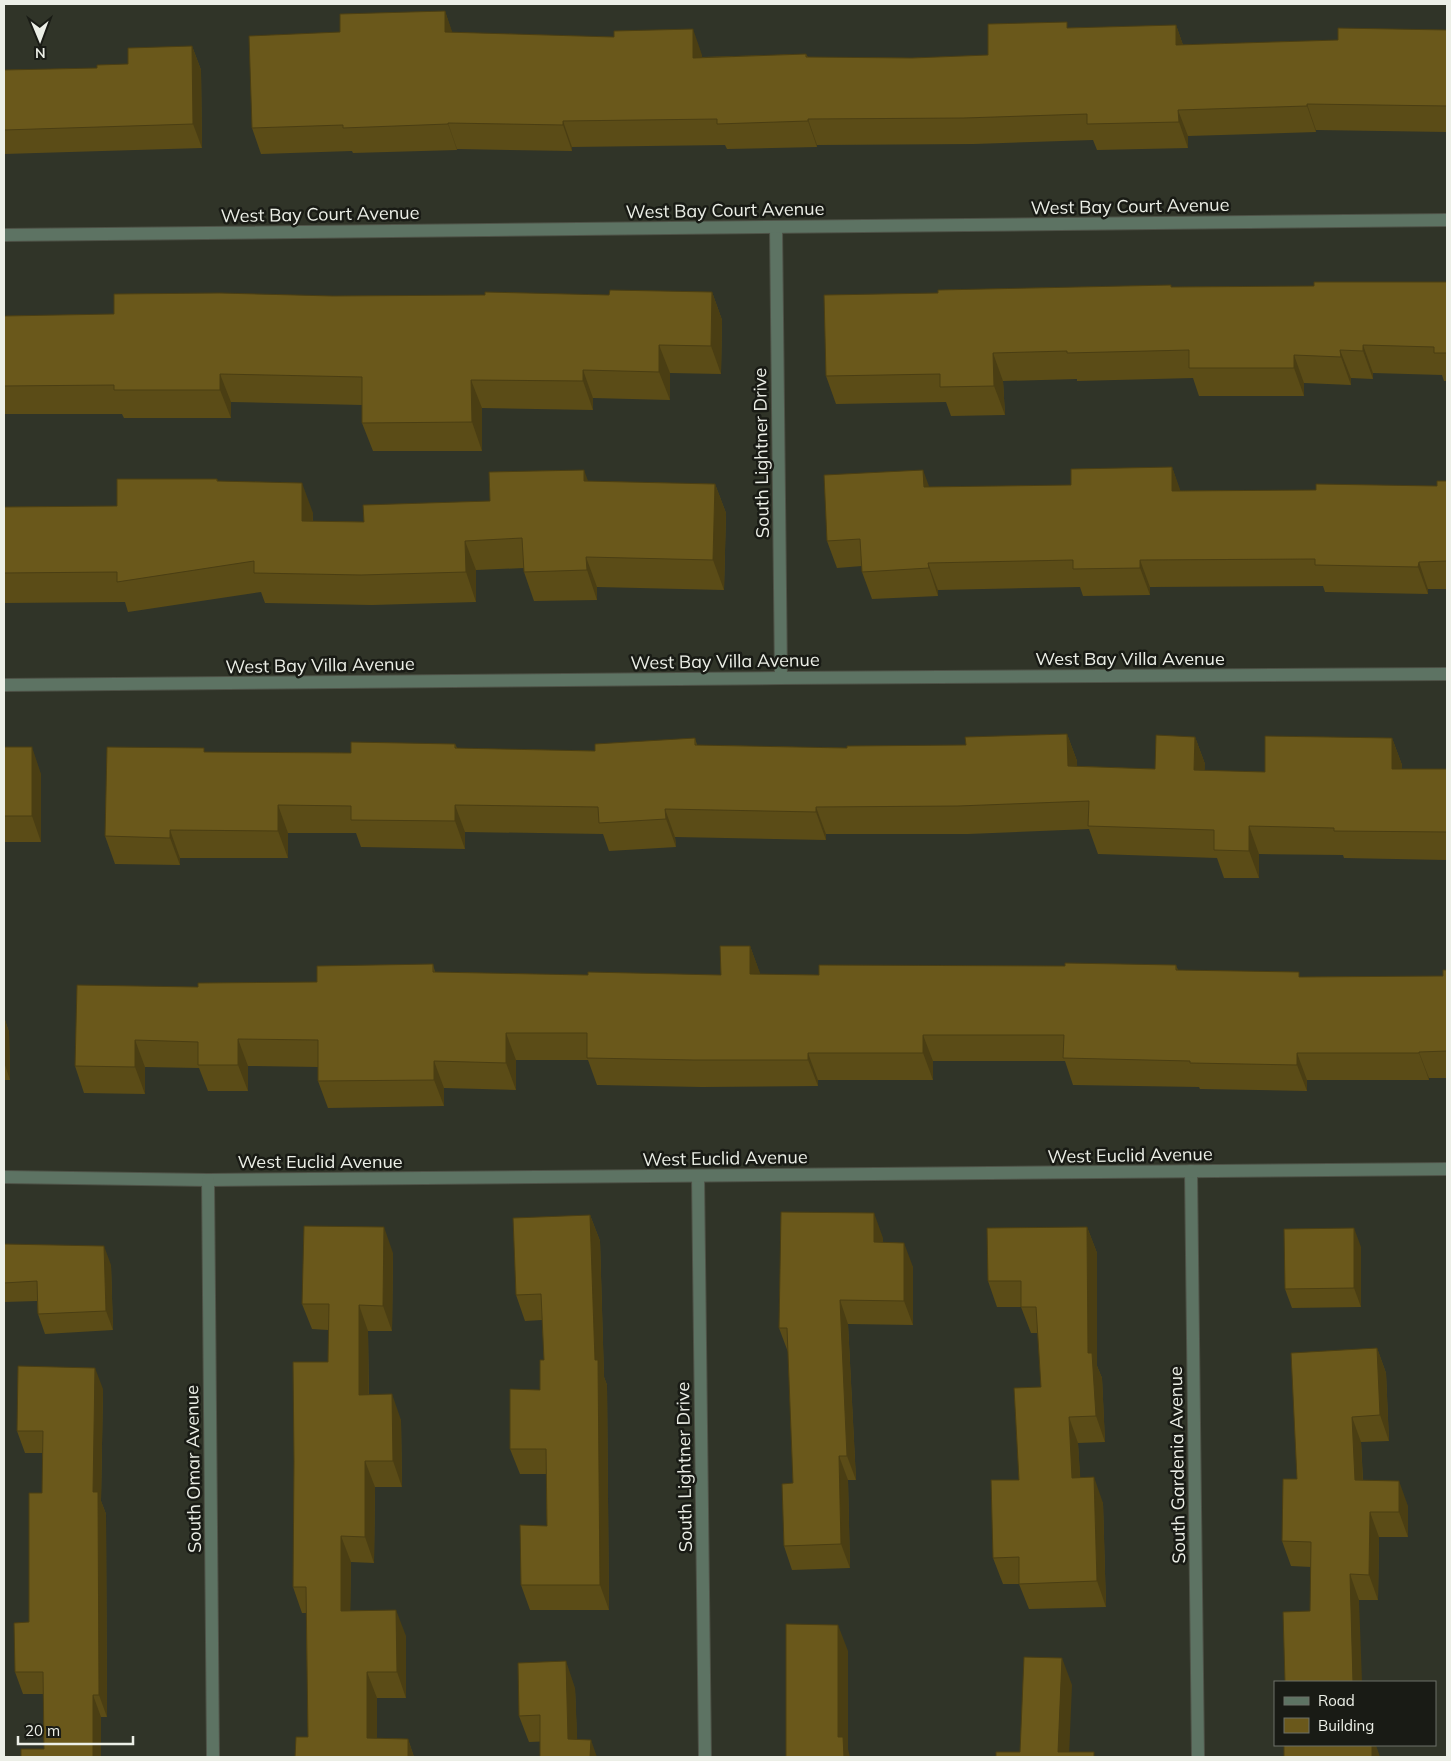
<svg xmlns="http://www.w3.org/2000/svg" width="1451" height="1761" font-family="Mulish,sans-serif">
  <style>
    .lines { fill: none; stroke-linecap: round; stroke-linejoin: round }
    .minor-casing { stroke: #4e5247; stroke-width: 14 }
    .minor { stroke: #5d7363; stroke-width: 12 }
    .wall { fill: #5b4c17 }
    .shaded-wall { fill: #4a3e13 }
    .building { fill: #6a581b; stroke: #4a3e13 }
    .labels { text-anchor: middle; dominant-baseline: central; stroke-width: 5; stroke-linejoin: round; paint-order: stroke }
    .street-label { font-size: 18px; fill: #ecefe7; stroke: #191b15 }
  </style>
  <rect width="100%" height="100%" fill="#303428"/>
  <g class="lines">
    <defs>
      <g id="minor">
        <polyline points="776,227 781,678"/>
        <polyline points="4,235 1447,220"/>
        <polyline points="4,685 781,678 1447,674"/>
        <polyline points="1191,1171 1198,1757"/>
        <polyline points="698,1176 705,1757"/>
        <polyline points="4,1177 208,1180 1447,1169"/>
        <polyline points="208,1180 213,1757"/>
      </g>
    </defs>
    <!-- minor casing -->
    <use href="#minor" class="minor-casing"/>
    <!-- minor -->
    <use href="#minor" class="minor"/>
  </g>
  <!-- wall -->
  <g class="wall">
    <polygon points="445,11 452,33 702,55 702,57 806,54 808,57 912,58 988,55 1069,28 1176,25 1183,45 1338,40 1447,30 1447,132 1316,130 1316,132 1188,136 1188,148 1097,150 1093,140 974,144 817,145 817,147 727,149 725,145 572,147 572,151 457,149 457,150 353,153 352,151 261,154 252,128 340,32"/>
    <polygon points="192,46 201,70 202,148 4,154 4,70 97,68 128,64"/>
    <polygon points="1447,282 1447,381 1444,381 1442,375 1373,373 1373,379 1351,378 1351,385 1304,383 1304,396 1199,396 1193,378 1077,381 1077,379 1003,381 1005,415 951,416 946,402 836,404 826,376 938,293 1171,285 1171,287 1314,286"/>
    <polygon points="712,292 722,320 721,374 670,373 670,400 593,398 593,410 482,408 482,451 373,451 362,423 362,405 231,402 231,418 124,418 122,414 4,414 4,316 114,314 333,296 609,295"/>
    <polygon points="1172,467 1180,491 1316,490 1437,486 1447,481 1447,589 1428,589 1428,594 1325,592 1323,586 1150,587 1150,595 1083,596 1080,587 938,590 938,596 872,599 862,572 862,566 837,568 827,541 930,487 1071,485"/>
    <polygon points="217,479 218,481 313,513 313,521 364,522 490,501 588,481 715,484 726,513 724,590 597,587 597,600 534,601 524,572 524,568 476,570 476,602 372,605 265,603 261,592 128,612 125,602 4,603 4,507 117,506"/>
    <polygon points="1067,734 1077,761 1077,766 1155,769 1195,737 1205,764 1204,771 1265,772 1392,738 1402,765 1402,769 1447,769 1447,860 1344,858 1343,855 1259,854 1259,878 1224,878 1217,858 1098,854 1089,829 968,834 826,834 826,840 675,837 676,847 609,851 603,834 465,832 465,849 361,847 356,833 288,833 288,858 180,858 180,865 115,864 105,836 205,752 351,753 455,744 457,748 595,751 695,738 697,745 847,748 966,745"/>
    <polygon points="4,747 41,774 41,842 4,842"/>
    <polygon points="750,946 760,974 819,975 1065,966 1176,965 1178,970 1301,977 1443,976 1447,970 1447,1078 1429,1078 1429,1080 1307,1080 1307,1091 1200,1089 1199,1087 1073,1085 1065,1061 933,1061 933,1080 818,1080 818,1086 702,1087 597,1085 588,1060 516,1060 516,1090 444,1088 444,1106 328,1108 318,1081 318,1067 248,1066 248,1091 208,1091 199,1068 145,1067 145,1094 84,1093 75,1066 198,987 317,982 433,964 435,972 588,975 721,975"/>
    <polygon points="4,1017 9,1032 10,1080 4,1080"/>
    <polygon points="590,1215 600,1241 604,1377 607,1385 609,1610 530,1610 521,1585 547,1526 546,1474 520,1474 510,1449 540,1390 544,1360 542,1320 525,1321 516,1295"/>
    <polygon points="1087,1227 1097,1253 1097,1366 1102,1378 1105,1442 1078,1443 1080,1478 1103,1503 1106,1607 1029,1609 1019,1584 1003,1584 993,1558 1019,1480 1041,1387 1038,1333 1031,1333 1021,1307 997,1307 988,1281"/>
    <polygon points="883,1238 883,1242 913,1267 913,1325 848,1324 856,1480 848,1480 850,1568 792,1570 784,1546 793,1483 788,1352 779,1328"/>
    <polygon points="4,1244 111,1265 113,1330 45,1334 38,1314 37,1301 4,1302"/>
    <polygon points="1361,1247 1361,1307 1292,1308 1285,1289"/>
    <polygon points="393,1253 392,1331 368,1331 369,1395 401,1420 402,1487 375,1487 374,1563 351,1562 350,1611 406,1636 406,1698 377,1698 377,1738 408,1739 414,1757 295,1757 308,1737 306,1613 302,1613 293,1587 328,1362 328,1330 312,1329 302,1304"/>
    <polygon points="1377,1348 1386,1373 1389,1441 1361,1442 1363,1480 1408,1506 1408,1537 1379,1537 1378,1600 1359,1600 1311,1567 1291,1566 1282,1541 1297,1479"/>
    <polygon points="103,1389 101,1501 106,1514 107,1717 101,1717 101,1757 21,1757 44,1749 43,1694 23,1694 15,1672 29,1622 42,1493 42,1453 25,1453 17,1431"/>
    <polygon points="575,1688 577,1740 529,1742 519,1716"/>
  </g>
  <!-- shaded-wall -->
  <g class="shaded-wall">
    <polygon points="445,11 454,37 445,32"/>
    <polygon points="1176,25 1185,51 1176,45"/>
    <polygon points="693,29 702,55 703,84 693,58"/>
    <polygon points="192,46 201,70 202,148 193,124"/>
    <polygon points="1307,104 1316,130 1316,132 1307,106"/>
    <polygon points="1178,110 1188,136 1188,148 1179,122"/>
    <polygon points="808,119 817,145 817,147 808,121"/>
    <polygon points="563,121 572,147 572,151 563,125"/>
    <polygon points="448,123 457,149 457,150 448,124"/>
    <polygon points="712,292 722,320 721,374 711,346"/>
    <polygon points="659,345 670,373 670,400 659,372"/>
    <polygon points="1363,345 1373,373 1373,379 1363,351"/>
    <polygon points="1340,350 1351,378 1351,385 1341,357"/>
    <polygon points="993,353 1003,381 1005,415 994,386"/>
    <polygon points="1294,355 1304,383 1304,396 1294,368"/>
    <polygon points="583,370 593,398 593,410 583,381"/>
    <polygon points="220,374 231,402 231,418 220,390"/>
    <polygon points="471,380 482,408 482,451 472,422"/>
    <polygon points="1172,467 1182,495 1172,491"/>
    <polygon points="584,470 595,500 584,481"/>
    <polygon points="923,470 933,497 924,487"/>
    <polygon points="302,483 313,513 312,551 302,521"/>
    <polygon points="715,484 726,513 724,590 713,560"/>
    <polygon points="465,541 476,570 476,602 466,572"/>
    <polygon points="586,557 597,587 597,600 587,570"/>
    <polygon points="1140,560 1150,587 1150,595 1140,568"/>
    <polygon points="1419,562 1428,589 1428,594 1418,567"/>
    <polygon points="928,563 938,590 938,596 929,568"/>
    <polygon points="1067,734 1077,761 1078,794 1068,766"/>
    <polygon points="1195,737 1205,764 1204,798 1194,770"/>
    <polygon points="1392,738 1402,765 1402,797 1392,769"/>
    <polygon points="32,747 41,774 41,842 32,816"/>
    <polygon points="278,805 288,833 288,858 278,831"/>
    <polygon points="455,805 465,832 465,849 455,821"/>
    <polygon points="816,807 826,834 826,840 816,812"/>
    <polygon points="665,809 675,837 676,847 666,819"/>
    <polygon points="1249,826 1259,854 1259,878 1249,851"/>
    <polygon points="170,830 180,858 180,865 170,838"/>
    <polygon points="750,946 760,973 760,1001 750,974"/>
    <polygon points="4,1017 9,1032 10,1080 4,1062"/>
    <polygon points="506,1033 516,1060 516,1090 506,1063"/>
    <polygon points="923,1035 933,1061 933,1080 923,1053"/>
    <polygon points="238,1039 248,1066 248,1091 238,1065"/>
    <polygon points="135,1040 145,1067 145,1094 135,1067"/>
    <polygon points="1419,1052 1429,1078 1429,1080 1419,1053"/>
    <polygon points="808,1053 818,1080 818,1086 808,1060"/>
    <polygon points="1297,1053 1307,1080 1307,1091 1297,1065"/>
    <polygon points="434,1061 444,1088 444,1106 434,1080"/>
    <polygon points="874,1213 883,1238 883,1266 874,1242"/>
    <polygon points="590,1215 600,1241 604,1377 607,1385 609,1610 600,1585 595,1360"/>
    <polygon points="384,1227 393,1253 392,1331 383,1306"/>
    <polygon points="1087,1227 1097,1253 1097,1366 1102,1378 1105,1442 1096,1416 1088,1353"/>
    <polygon points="1354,1228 1361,1247 1361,1307 1354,1288"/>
    <polygon points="904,1243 913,1267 913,1325 904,1301"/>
    <polygon points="104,1246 111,1265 113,1330 106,1311"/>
    <polygon points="840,1300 848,1324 856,1480 847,1456"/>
    <polygon points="359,1305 368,1331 369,1421 359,1395"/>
    <polygon points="1377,1348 1386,1373 1389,1441 1380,1415"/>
    <polygon points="95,1368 103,1389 101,1501 106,1514 107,1717 99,1695 93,1492"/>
    <polygon points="392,1394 401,1420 402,1487 393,1461"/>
    <polygon points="1069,1417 1078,1443 1082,1504 1072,1478"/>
    <polygon points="1352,1417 1361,1442 1364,1505 1355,1480"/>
    <polygon points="839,1456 848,1480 850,1568 841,1544"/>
    <polygon points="365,1461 375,1487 374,1563 365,1537"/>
    <polygon points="1094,1477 1103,1503 1106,1607 1097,1581"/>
    <polygon points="1399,1481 1408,1506 1408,1537 1399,1512"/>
    <polygon points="1370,1512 1379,1537 1378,1600 1369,1575"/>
    <polygon points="341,1536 351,1562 350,1637 341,1611"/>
    <polygon points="1350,1574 1359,1600 1362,1682 1353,1682"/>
    <polygon points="396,1610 406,1636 406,1698 397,1672"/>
    <polygon points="838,1625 848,1651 848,1749 850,1757 844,1757 838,1737"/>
    <polygon points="1062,1658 1072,1685 1069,1757 1058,1752"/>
    <polygon points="566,1661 575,1688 578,1757 568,1739"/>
    <polygon points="367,1672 377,1698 377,1757 367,1738"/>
    <polygon points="93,1695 101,1717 101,1757 93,1757"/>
    <polygon points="408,1739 414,1757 408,1757"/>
    <polygon points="591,1740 597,1757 590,1757"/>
    <polygon points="1372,1745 1376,1745 1380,1757 1372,1757"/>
  </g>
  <!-- building -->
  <g class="building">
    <polygon points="445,11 445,32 614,37 614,31 693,29 693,58 806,54 806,57 912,58 988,55 988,24 1067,22 1067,28 1176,25 1176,45 1338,40 1338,28 1447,30 1447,106 1307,104 1307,106 1178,110 1179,122 1087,124 1087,114 964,118 808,119 808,121 717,124 717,119 563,121 563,125 448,123 448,124 343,128 343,125 252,128 249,36 340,32 340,14"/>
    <polygon points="192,46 193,124 4,130 4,70 97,68 97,65 128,64 128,48"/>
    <polygon points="1314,282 1447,282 1447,353 1434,353 1434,347 1363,345 1363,351 1340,350 1341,357 1294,355 1294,368 1189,368 1189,350 1067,353 1067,351 993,353 994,386 940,387 940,374 826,376 824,295 938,293 938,290 1171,285 1171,287 1314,286"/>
    <polygon points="610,290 712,292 711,346 659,345 659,372 583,370 583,381 471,380 472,422 362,423 362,377 220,374 220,390 114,390 114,385 4,386 4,316 114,314 114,294 220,293 333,296 485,295 485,292 609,295"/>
    <polygon points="1172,467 1172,491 1316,490 1316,484 1437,486 1437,481 1447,481 1447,561 1419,562 1418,567 1315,565 1315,559 1140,560 1140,568 1073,569 1073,560 928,563 929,568 862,572 860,539 827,541 824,475 923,470 924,487 1071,485 1071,469"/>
    <polygon points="584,470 584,481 715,484 713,560 586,557 587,570 524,572 522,538 465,541 466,572 361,575 254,573 254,561 117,582 117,572 4,573 4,507 117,506 117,479 217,479 217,481 302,483 302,521 364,522 363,505 490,501 489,472"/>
    <polygon points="1067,734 1068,766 1155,769 1156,735 1195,737 1194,770 1265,772 1265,736 1392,738 1392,769 1447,769 1447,832 1334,831 1334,828 1249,826 1249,851 1214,850 1214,830 1088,826 1089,801 958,806 816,807 816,812 665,809 666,819 599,823 598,807 455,805 455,821 351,820 351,806 278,805 278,831 170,830 170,838 105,836 107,747 204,748 204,752 351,753 351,742 455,744 455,748 595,751 595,744 695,738 695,745 847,748 847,746 966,745 965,737"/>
    <rect x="4" y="747" width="28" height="69"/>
    <polygon points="720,946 750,946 750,974 819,975 819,965 1065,966 1065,963 1176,965 1176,970 1299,972 1299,977 1443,976 1443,970 1447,970 1447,1051 1419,1052 1419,1053 1297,1053 1297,1065 1190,1063 1190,1061 1063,1058 1064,1035 923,1035 923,1053 808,1053 808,1060 693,1060 587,1058 587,1033 506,1033 506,1063 434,1061 434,1080 318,1081 318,1040 238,1039 238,1065 198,1065 198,1042 135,1040 135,1067 75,1066 77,985 198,987 198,983 317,982 317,966 433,964 433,972 588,975 588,972 721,975"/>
    <polygon points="781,1212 874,1213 874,1242 904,1243 904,1301 840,1300 847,1456 839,1456 841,1544 784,1546 782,1484 793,1483 787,1328 779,1328"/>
    <polygon points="590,1215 595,1360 598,1360 600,1585 521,1585 520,1525 547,1526 546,1449 510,1449 510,1389 540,1390 540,1360 544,1360 541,1294 516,1295 513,1218"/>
    <polygon points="304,1226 384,1227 383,1306 359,1305 359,1395 392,1394 393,1461 365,1461 365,1537 341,1536 341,1611 396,1610 397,1672 367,1672 367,1738 408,1739 408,1757 295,1757 296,1737 308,1737 306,1587 293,1587 294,1461 293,1362 328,1362 329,1304 302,1304"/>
    <polygon points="1087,1227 1088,1353 1092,1353 1096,1416 1069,1417 1072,1478 1094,1477 1097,1581 1019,1584 1019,1557 993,1558 991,1480 1019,1480 1014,1388 1041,1387 1036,1307 1021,1307 1021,1281 988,1281 987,1228"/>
    <polygon points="1354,1228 1354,1288 1285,1289 1284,1229"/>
    <polygon points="4,1244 104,1246 106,1311 38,1314 37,1281 4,1283"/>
    <polygon points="1377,1348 1380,1415 1352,1417 1355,1480 1399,1481 1399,1512 1370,1512 1369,1575 1350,1574 1353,1682 1285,1682 1283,1612 1310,1611 1311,1542 1282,1541 1283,1479 1297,1479 1291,1353"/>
    <polygon points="18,1366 95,1368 93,1492 98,1492 99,1695 93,1695 93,1757 21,1757 21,1749 44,1749 43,1672 15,1672 14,1623 29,1622 29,1493 42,1493 43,1431 17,1431"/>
    <polygon points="786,1624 838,1625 838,1737 843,1737 844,1757 786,1757"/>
    <polygon points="1024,1657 1062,1658 1058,1752 1094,1752 1094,1757 996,1757 996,1752 1020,1752"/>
    <polygon points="566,1661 568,1739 591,1740 590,1757 540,1757 540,1715 519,1716 518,1663"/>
    <rect x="1284" y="1745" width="88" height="12"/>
  </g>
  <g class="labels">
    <!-- street labels -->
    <g class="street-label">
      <text transform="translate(1130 206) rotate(-1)">West Bay Court Avenue</text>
      <text transform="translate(725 210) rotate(-1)">West Bay Court Avenue</text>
      <text transform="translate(320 214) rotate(-1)">West Bay Court Avenue</text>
      <text transform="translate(761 453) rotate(-91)">South Lightner Drive</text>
      <text x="1130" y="658">West Bay Villa Avenue</text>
      <text transform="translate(725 661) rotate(-1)">West Bay Villa Avenue</text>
      <text transform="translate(320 665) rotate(-1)">West Bay Villa Avenue</text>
      <text transform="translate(1130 1155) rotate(-1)">West Euclid Avenue</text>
      <text transform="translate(725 1158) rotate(-1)">West Euclid Avenue</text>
      <text x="320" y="1161">West Euclid Avenue</text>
      <text transform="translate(1177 1465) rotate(-91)">South Gardenia Avenue</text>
      <text transform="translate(684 1467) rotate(-91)">South Lightner Drive</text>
      <text transform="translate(193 1469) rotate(-91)">South Omar Avenue</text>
    </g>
  </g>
  <!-- border -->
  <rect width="1451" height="1761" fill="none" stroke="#ecefe7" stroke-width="10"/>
  <!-- legend -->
  <rect x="1274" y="1681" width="162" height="65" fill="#191b15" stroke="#6d7069"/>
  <rect x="1284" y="1697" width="25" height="8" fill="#5d7363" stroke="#6d7069"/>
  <text x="1318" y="1706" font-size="15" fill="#ecefe7">Road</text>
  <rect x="1284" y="1718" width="25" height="15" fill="#6a581b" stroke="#6d7069"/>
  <text x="1318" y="1731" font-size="15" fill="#ecefe7">Building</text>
  <!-- north arrow -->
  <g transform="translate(40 40) rotate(179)" stroke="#191b15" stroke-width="4" paint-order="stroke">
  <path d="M0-4L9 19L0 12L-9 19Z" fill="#ecefe7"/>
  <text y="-8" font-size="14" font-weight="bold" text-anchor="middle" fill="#ecefe7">N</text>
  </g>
  <!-- scale -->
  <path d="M18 1736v8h115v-8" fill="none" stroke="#ecefe7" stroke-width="2.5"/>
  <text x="25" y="1736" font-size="15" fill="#ecefe7" stroke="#191b15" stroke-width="4" paint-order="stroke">20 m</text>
</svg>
